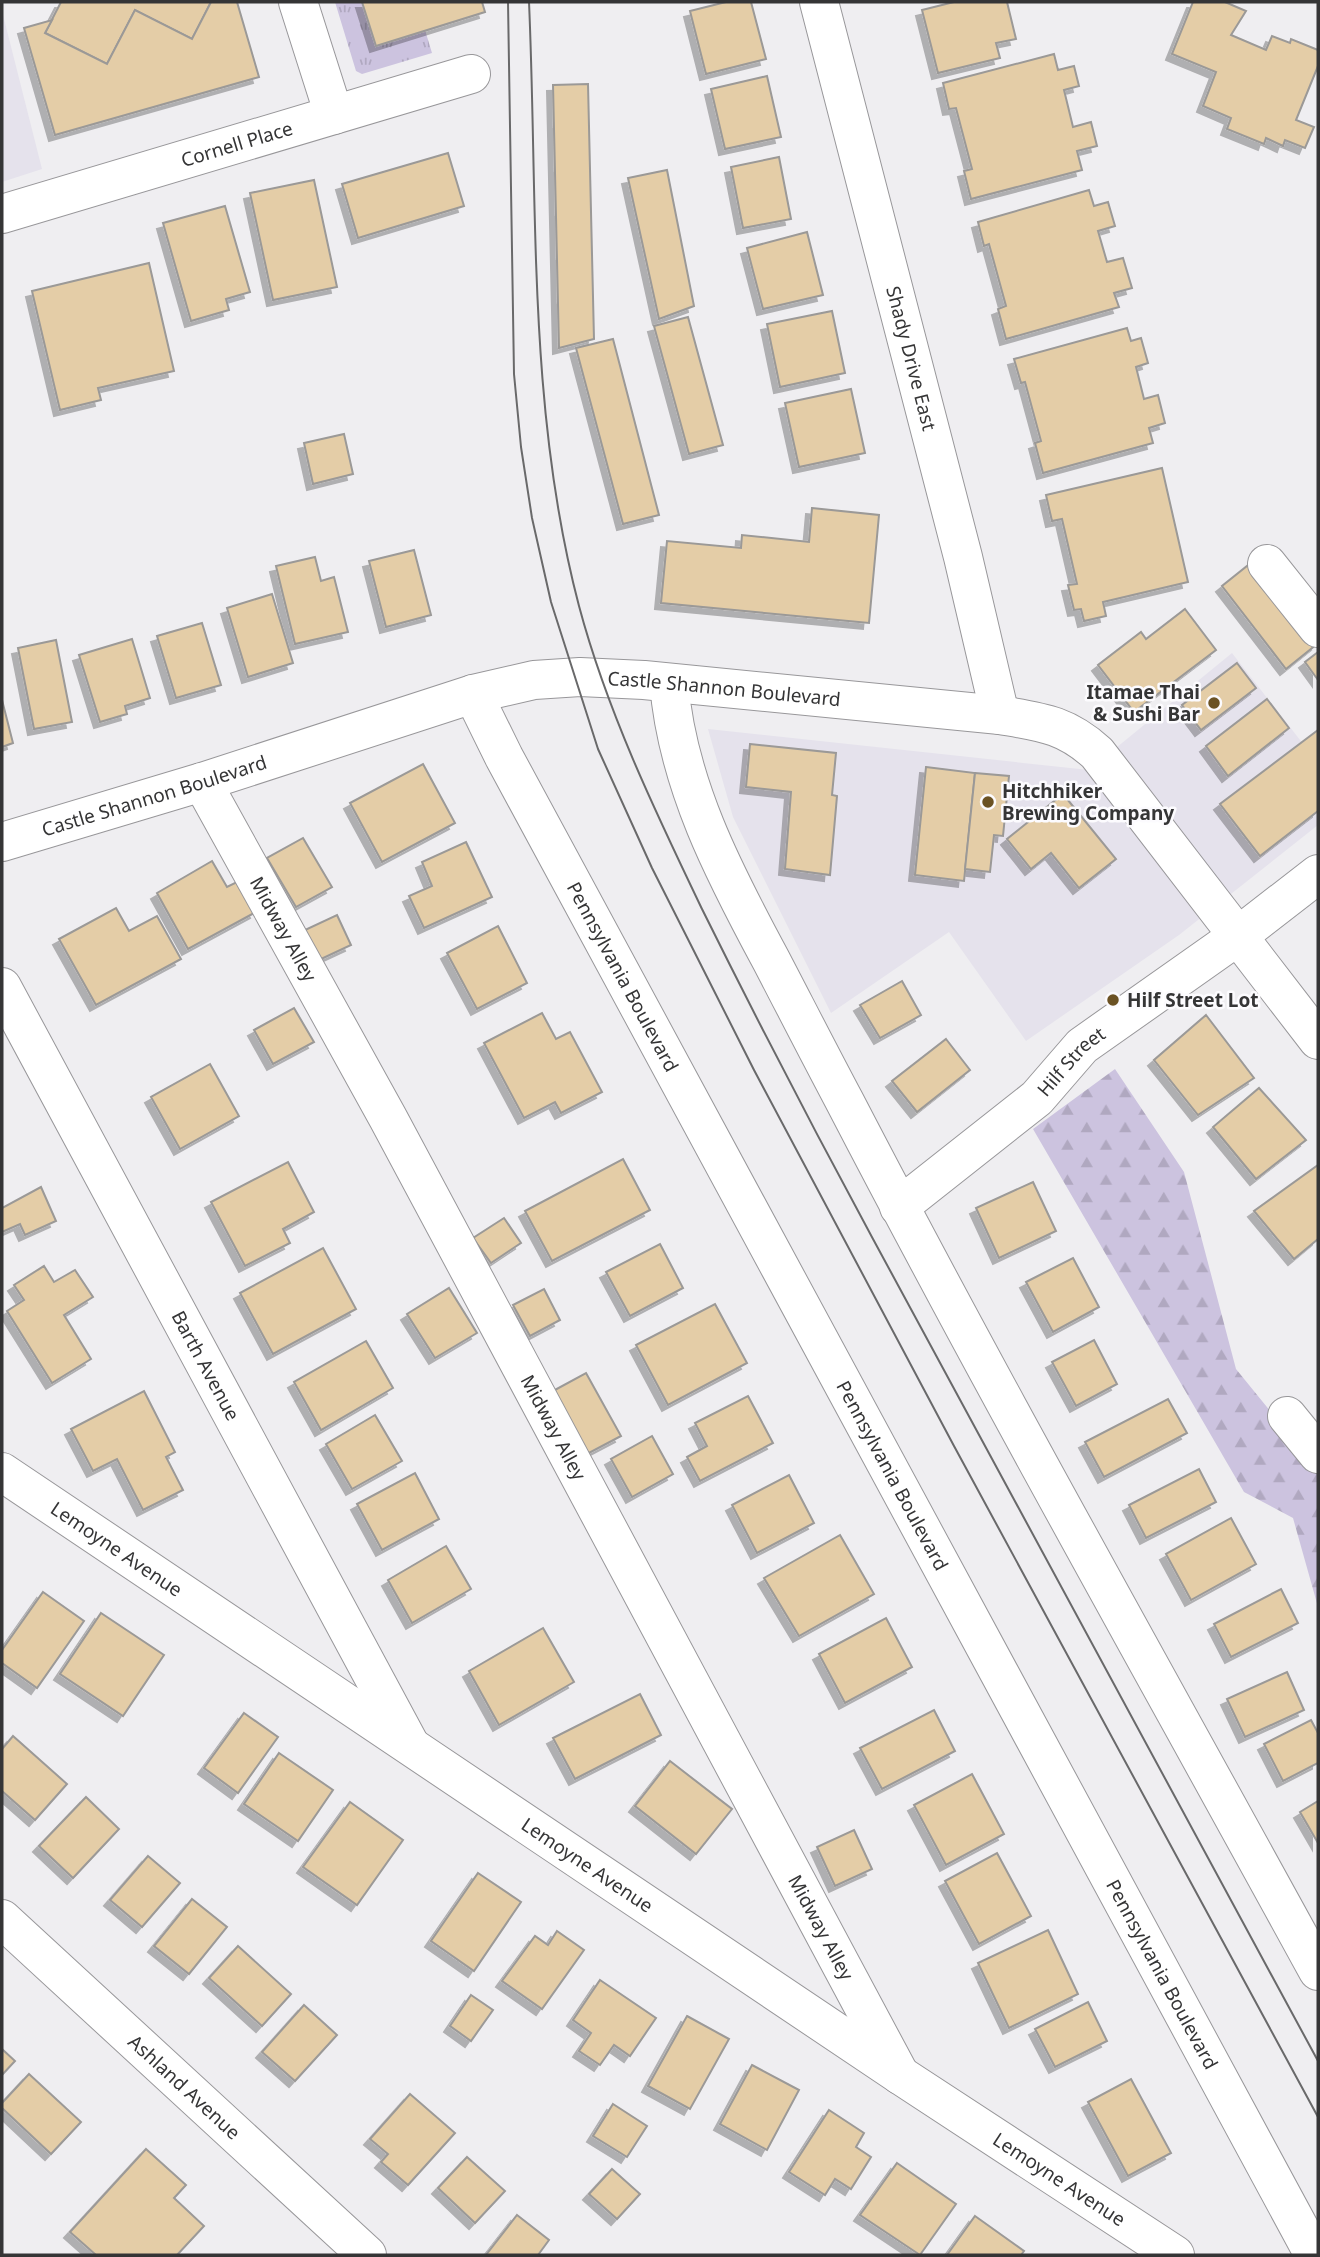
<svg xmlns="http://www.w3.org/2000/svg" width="1320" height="2257" font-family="'Noto Sans',sans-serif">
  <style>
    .built { fill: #e5e2ec }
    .grass { fill: url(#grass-tufts) }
    .forest { fill: url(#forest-firs) }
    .building { fill: #e4cda7; stroke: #9b9997; stroke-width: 2; filter: url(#shadow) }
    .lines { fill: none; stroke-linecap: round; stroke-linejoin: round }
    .minor-casing { stroke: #98979a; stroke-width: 40 }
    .minor { stroke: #fff; stroke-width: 38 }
    .tram { stroke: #69696a; stroke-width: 2 }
    .poi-dot { fill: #6b5223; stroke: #fcfbfe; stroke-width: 2.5 }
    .labels { text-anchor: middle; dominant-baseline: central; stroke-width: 5; stroke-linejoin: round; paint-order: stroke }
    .street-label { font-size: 19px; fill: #353536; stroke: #fcfbfe }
    .poi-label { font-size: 19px; font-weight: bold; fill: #353536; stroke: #fcfbfe; text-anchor: start }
  </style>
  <defs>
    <pattern id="grass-tufts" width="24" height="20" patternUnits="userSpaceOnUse" patternTransform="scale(1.75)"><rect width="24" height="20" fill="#ccc3df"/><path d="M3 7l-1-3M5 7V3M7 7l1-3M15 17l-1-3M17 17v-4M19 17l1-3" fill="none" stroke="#b0a8c0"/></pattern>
    <pattern id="forest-firs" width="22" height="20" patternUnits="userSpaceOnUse" patternTransform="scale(1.75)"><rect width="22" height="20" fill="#ccc3df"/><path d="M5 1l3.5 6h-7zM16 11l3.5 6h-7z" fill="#b0a8c0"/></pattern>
    <filter id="shadow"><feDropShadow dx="-6" dy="6" stdDeviation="0" flood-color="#0004"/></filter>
  </defs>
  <rect width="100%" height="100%" fill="#efeef1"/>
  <!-- built -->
  <g class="built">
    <polygon points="2,11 42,169 2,182"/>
    <polygon points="1232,653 1318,763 1318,825 1179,935 1026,1041 949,932 831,1013 733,817 708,729 1089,770"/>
  </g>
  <!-- grass -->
  <polygon class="grass" points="335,2 362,2 376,45 425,30 432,53 362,74 356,71"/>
  <!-- forest -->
  <polygon class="forest" points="1115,1069 1184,1172 1236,1369 1318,1470 1318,1607 1293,1518 1244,1492 1033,1129"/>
  <!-- building -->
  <g class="building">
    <polygon points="61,2 211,2 192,39 135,10 107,64 45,33"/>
    <polygon points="211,2 237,2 259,77 55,135 24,28 52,20 45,33 107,64 135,10 192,39"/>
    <polygon points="362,2 482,2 485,12 376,46"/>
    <polygon points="726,2 751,2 766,59 706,74 690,11"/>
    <polygon points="954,2 1007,2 1016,39 996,43 1000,58 938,73 922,10"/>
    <polygon points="1193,2 1225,2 1246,11 1231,35 1266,50 1272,36 1290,43 1291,39 1318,50 1318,66 1296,120 1314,127 1305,148 1285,140 1283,146 1266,138 1264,144 1227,129 1231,118 1203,106 1216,72 1172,54"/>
    <polygon points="1054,54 1058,70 1074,66 1079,86 1064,90 1073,127 1091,122 1097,146 1077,151 1082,170 971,199 964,171 972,169 956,108 949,109 943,83"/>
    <polygon points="767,76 781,137 725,149 711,89"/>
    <polygon points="588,84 594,339 559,348 553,85"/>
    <polygon points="448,153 464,206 358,238 342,184"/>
    <polygon points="779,157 791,219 743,228 731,167"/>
    <polygon points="667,170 694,306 659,319 628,178"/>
    <polygon points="314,180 337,287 273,300 250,193"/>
    <polygon points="1089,190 1094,206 1108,202 1115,226 1098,231 1107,262 1123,258 1132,288 1114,293 1119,307 1006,339 998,309 1006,306 989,244 984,246 978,222"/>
    <polygon points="225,206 250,292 226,299 229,310 191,321 163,223"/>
    <polygon points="807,232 823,295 763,309 747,248"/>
    <polygon points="149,263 174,371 98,388 101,400 60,410 32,291"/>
    <polygon points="832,311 845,373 780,387 767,324"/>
    <polygon points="688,317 723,445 689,454 654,326"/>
    <polygon points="1127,328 1131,341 1141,338 1148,363 1136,367 1144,399 1158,395 1165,423 1149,428 1153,443 1043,473 1035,443 1041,441 1025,382 1021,383 1014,359"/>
    <polygon points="613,339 659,515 623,524 576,348"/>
    <polygon points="851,389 865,453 799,467 785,403"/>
    <polygon points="344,434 353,474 313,484 304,443"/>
    <polygon points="1162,468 1188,582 1103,602 1106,616 1084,621 1081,609 1074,610 1068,585 1077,584 1062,519 1052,521 1046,495"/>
    <polygon points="812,508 879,515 869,623 661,603 667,541 741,548 742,535 809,542"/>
    <polygon points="414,550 431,615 386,627 369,561"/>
    <polygon points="315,557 321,581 334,577 348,632 295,644 276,566"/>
    <polygon points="1252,562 1317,644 1286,669 1222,586"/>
    <polygon points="272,594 293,663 248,677 227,608"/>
    <polygon points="1185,609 1216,650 1134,712 1098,665 1141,632 1146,639"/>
    <polygon points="202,623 221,685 176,698 157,636"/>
    <polygon points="132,639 150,698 125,706 127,714 100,722 79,655"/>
    <polygon points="56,640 72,722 34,729 18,648"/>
    <polygon points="1318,652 1318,680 1305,662"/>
    <polygon points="1237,663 1256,688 1201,730 1182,705"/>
    <polygon points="1267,699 1289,728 1228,776 1206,746"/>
    <polygon points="2,700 13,743 2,747"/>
    <polygon points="1318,730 1318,811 1260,856 1220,804"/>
    <polygon points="750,744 836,753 832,795 837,796 830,875 785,869 791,792 746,787"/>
    <polygon points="423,764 455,823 382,862 350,803"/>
    <polygon points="926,767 975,773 964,881 915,875"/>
    <polygon points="975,773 1009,776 1003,836 994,835 990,872 965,869"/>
    <polygon points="1063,794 1116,859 1079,888 1051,853 1031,869 1007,839"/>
    <polygon points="303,838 332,887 296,907 267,858"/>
    <polygon points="466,842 492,897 424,928 409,896 432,886 422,862"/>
    <polygon points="212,861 227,887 239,881 256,912 188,949 157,893"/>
    <polygon points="116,908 129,931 157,916 181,959 96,1005 59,939"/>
    <polygon points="337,915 351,945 319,960 305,930"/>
    <polygon points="498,926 527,983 477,1009 447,953"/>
    <polygon points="902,981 921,1015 880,1038 860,1005"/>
    <polygon points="294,1008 314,1042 273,1064 254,1030"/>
    <polygon points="542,1013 556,1039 570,1032 602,1092 561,1113 555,1102 524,1118 484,1043"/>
    <polygon points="1206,1015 1254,1078 1198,1115 1154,1060"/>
    <polygon points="946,1039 970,1070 917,1112 892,1081"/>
    <polygon points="210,1064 239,1116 180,1149 151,1097"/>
    <polygon points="1259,1088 1306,1140 1256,1179 1213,1127"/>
    <polygon points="623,1159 650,1210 552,1261 525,1211"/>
    <polygon points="288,1162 314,1212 283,1229 290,1243 245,1266 211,1202"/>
    <polygon points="1318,1165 1318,1239 1294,1259 1254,1211"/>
    <polygon points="1033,1182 1056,1231 999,1258 976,1208"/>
    <polygon points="41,1187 56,1221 25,1235 20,1224 2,1232 2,1208"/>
    <polygon points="504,1218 521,1243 491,1263 473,1238"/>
    <polygon points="660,1244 683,1288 630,1316 606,1272"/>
    <polygon points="323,1248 356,1309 273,1354 240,1293"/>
    <polygon points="1073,1258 1099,1307 1053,1332 1026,1282"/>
    <polygon points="44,1266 54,1282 75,1270 93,1297 64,1315 91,1359 52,1383 7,1311 24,1300 14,1285"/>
    <polygon points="449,1288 477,1333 435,1358 407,1314"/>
    <polygon points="544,1289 560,1320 530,1336 513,1305"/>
    <polygon points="715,1304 747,1363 668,1405 636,1345"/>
    <polygon points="1094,1340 1117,1384 1076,1406 1052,1362"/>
    <polygon points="366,1341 393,1388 321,1430 294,1382"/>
    <polygon points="586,1373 621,1436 587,1454 553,1391"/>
    <polygon points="144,1391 175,1452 166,1457 183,1490 143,1510 117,1459 93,1471 71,1429"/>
    <polygon points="748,1396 773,1443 700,1481 687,1457 707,1446 695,1423"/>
    <polygon points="1168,1399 1187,1433 1104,1477 1085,1442"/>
    <polygon points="375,1415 402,1461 352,1489 326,1444"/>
    <polygon points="652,1436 673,1474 632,1497 611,1459"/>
    <polygon points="1199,1469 1216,1502 1146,1538 1129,1505"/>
    <polygon points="415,1473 439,1519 382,1550 357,1504"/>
    <polygon points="789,1475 814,1523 757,1553 732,1505"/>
    <polygon points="1231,1518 1256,1564 1191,1600 1166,1554"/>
    <polygon points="840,1535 874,1594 799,1636 764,1578"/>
    <polygon points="446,1546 471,1589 412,1623 388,1580"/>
    <polygon points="1281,1589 1298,1623 1231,1657 1214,1624"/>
    <polygon points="43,1592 84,1621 37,1688 2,1663 2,1650"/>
    <polygon points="101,1613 164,1655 123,1716 60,1674"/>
    <polygon points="886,1618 912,1667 845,1703 819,1654"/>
    <polygon points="543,1628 574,1682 499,1725 469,1671"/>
    <polygon points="1287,1672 1304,1710 1245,1737 1227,1699"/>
    <polygon points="640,1694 661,1735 575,1779 553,1738"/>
    <polygon points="934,1710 955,1751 882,1789 860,1748"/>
    <polygon points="244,1713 278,1737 238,1793 204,1768"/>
    <polygon points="1311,1720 1318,1733 1318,1763 1283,1781 1264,1744"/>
    <polygon points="13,1736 67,1784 35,1820 2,1791 2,1749"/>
    <polygon points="279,1753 333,1790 298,1841 244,1804"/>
    <polygon points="670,1761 732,1809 696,1854 635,1806"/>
    <polygon points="972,1774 1004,1834 946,1865 914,1805"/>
    <polygon points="86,1797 119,1829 73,1878 39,1846"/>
    <polygon points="1318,1801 1318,1843 1300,1812"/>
    <polygon points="350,1802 403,1840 357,1905 303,1867"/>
    <polygon points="854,1830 872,1869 835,1886 817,1847"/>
    <polygon points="997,1853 1031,1916 979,1944 945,1881"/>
    <polygon points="148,1856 180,1883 142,1927 110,1900"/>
    <polygon points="478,1873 521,1902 474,1971 431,1941"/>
    <polygon points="192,1899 227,1927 189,1974 154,1946"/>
    <polygon points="1048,1930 1078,1994 1009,2028 978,1963"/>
    <polygon points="557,1931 584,1950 542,2009 502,1981 535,1936 548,1945"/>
    <polygon points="238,1946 291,1994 262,2026 209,1978"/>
    <polygon points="600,1980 656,2018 630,2056 614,2045 600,2065 579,2051 591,2033 573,2020"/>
    <polygon points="471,1995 493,2010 471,2041 450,2026"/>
    <polygon points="1088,2002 1107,2041 1055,2067 1035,2029"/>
    <polygon points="304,2005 337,2035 295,2081 262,2052"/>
    <polygon points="687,2016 729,2039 690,2109 648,2086"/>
    <polygon points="2,2049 15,2061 2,2075"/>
    <polygon points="752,2065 799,2090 767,2150 720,2124"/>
    <polygon points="29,2074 81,2122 51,2154 2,2108 2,2103"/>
    <polygon points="1131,2079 1171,2153 1128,2176 1088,2102"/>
    <polygon points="410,2094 455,2133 408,2185 381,2162 388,2154 370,2139"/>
    <polygon points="613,2104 647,2126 627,2157 593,2136"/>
    <polygon points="829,2110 864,2133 856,2147 871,2157 851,2189 835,2179 825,2195 789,2172"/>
    <polygon points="146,2149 186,2185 174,2198 204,2226 177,2255 96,2255 70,2232"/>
    <polygon points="467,2157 505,2191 475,2223 438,2188"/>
    <polygon points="897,2163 956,2204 920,2255 860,2215"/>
    <polygon points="612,2169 640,2194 617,2219 589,2194"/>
    <polygon points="517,2215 549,2240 538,2255 486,2255"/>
    <polygon points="975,2216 1024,2251 1021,2255 947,2255"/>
  </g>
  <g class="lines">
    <defs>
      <g id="minor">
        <polyline points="298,2 334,115"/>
        <path id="s1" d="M819,2L963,557L1000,715"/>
        <path id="s2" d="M2,214L471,74"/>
        <polyline points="1267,564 1318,628"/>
        <path d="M669,683C677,783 724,873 771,960C796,1008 820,1055 845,1102C997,1395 1160,1682 1318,1971"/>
        <path id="s3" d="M473,694L504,757L1314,2255"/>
        <path id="s4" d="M202,782L388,1118L900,2075"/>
        <path id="s5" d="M2,842L202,782L473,694L534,680L580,677L644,680L1000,715C1041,722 1065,724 1097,753L1318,1040"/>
        <path id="s6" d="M2,987L409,1743"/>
        <path id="s7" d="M899,1207L1037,1098L1082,1046L1238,936L1318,874"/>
        <polyline points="1287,1416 1318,1454"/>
        <path id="s8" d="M2,1472L900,2075L1175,2255"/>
        <path id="s9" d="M2,1919L367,2255"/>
      </g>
    </defs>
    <!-- minor casing -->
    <use href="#minor" class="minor-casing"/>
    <!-- minor -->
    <use href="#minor" class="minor"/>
    <!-- tram -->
    <g class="tram">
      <polyline points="508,2 514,374 521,447 532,518 551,602 598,749 652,868 754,1070 954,1446 1318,2117"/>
      <path d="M529,2C538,204 527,409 579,606C607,711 655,811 702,909C757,1020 814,1130 873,1239C1021,1513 1169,1787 1318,2061"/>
    </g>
  </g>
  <!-- markers -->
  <g class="poi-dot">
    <circle cx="1214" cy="703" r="7"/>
    <circle cx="988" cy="802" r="7"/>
    <circle cx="1113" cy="1000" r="7"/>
  </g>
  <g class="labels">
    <!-- street labels -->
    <g class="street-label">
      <text stroke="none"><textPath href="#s2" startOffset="245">Cornell Place</textPath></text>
      <text stroke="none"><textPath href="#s1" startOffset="368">Shady Drive East</textPath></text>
      <text stroke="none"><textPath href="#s5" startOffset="747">Castle Shannon Boulevard</textPath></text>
      <text stroke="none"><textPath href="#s5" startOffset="159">Castle Shannon Boulevard</textPath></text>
      <text stroke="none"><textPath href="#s4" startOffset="168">Midway Alley</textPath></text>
      <text stroke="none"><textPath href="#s3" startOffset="320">Pennsylvania Boulevard</textPath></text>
      <text stroke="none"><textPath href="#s7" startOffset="226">Hilf Street</textPath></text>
      <text stroke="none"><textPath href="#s6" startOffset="430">Barth Avenue</textPath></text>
      <text stroke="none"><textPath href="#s4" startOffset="735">Midway Alley</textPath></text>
      <text stroke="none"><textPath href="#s3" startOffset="887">Pennsylvania Boulevard</textPath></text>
      <text stroke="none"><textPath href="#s8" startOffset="138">Lemoyne Avenue</textPath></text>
      <text stroke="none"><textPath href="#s8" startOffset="705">Lemoyne Avenue</textPath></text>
      <text stroke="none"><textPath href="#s4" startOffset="1302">Midway Alley</textPath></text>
      <text stroke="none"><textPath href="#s3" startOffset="1454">Pennsylvania Boulevard</textPath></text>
      <text stroke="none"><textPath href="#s9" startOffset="248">Ashland Avenue</textPath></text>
      <text stroke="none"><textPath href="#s8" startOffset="1272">Lemoyne Avenue</textPath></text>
    </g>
    <!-- poi labels -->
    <g class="poi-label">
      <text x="1200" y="692" text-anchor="end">Itamae Thai<tspan x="1200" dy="22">&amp; Sushi Bar</tspan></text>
      <text x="1002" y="791">Hitchhiker<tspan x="1002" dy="22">Brewing Company</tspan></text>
      <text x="1127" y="1000">Hilf Street Lot</text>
    </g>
  </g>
  <!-- border -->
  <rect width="1320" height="2257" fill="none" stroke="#353536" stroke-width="7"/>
</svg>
